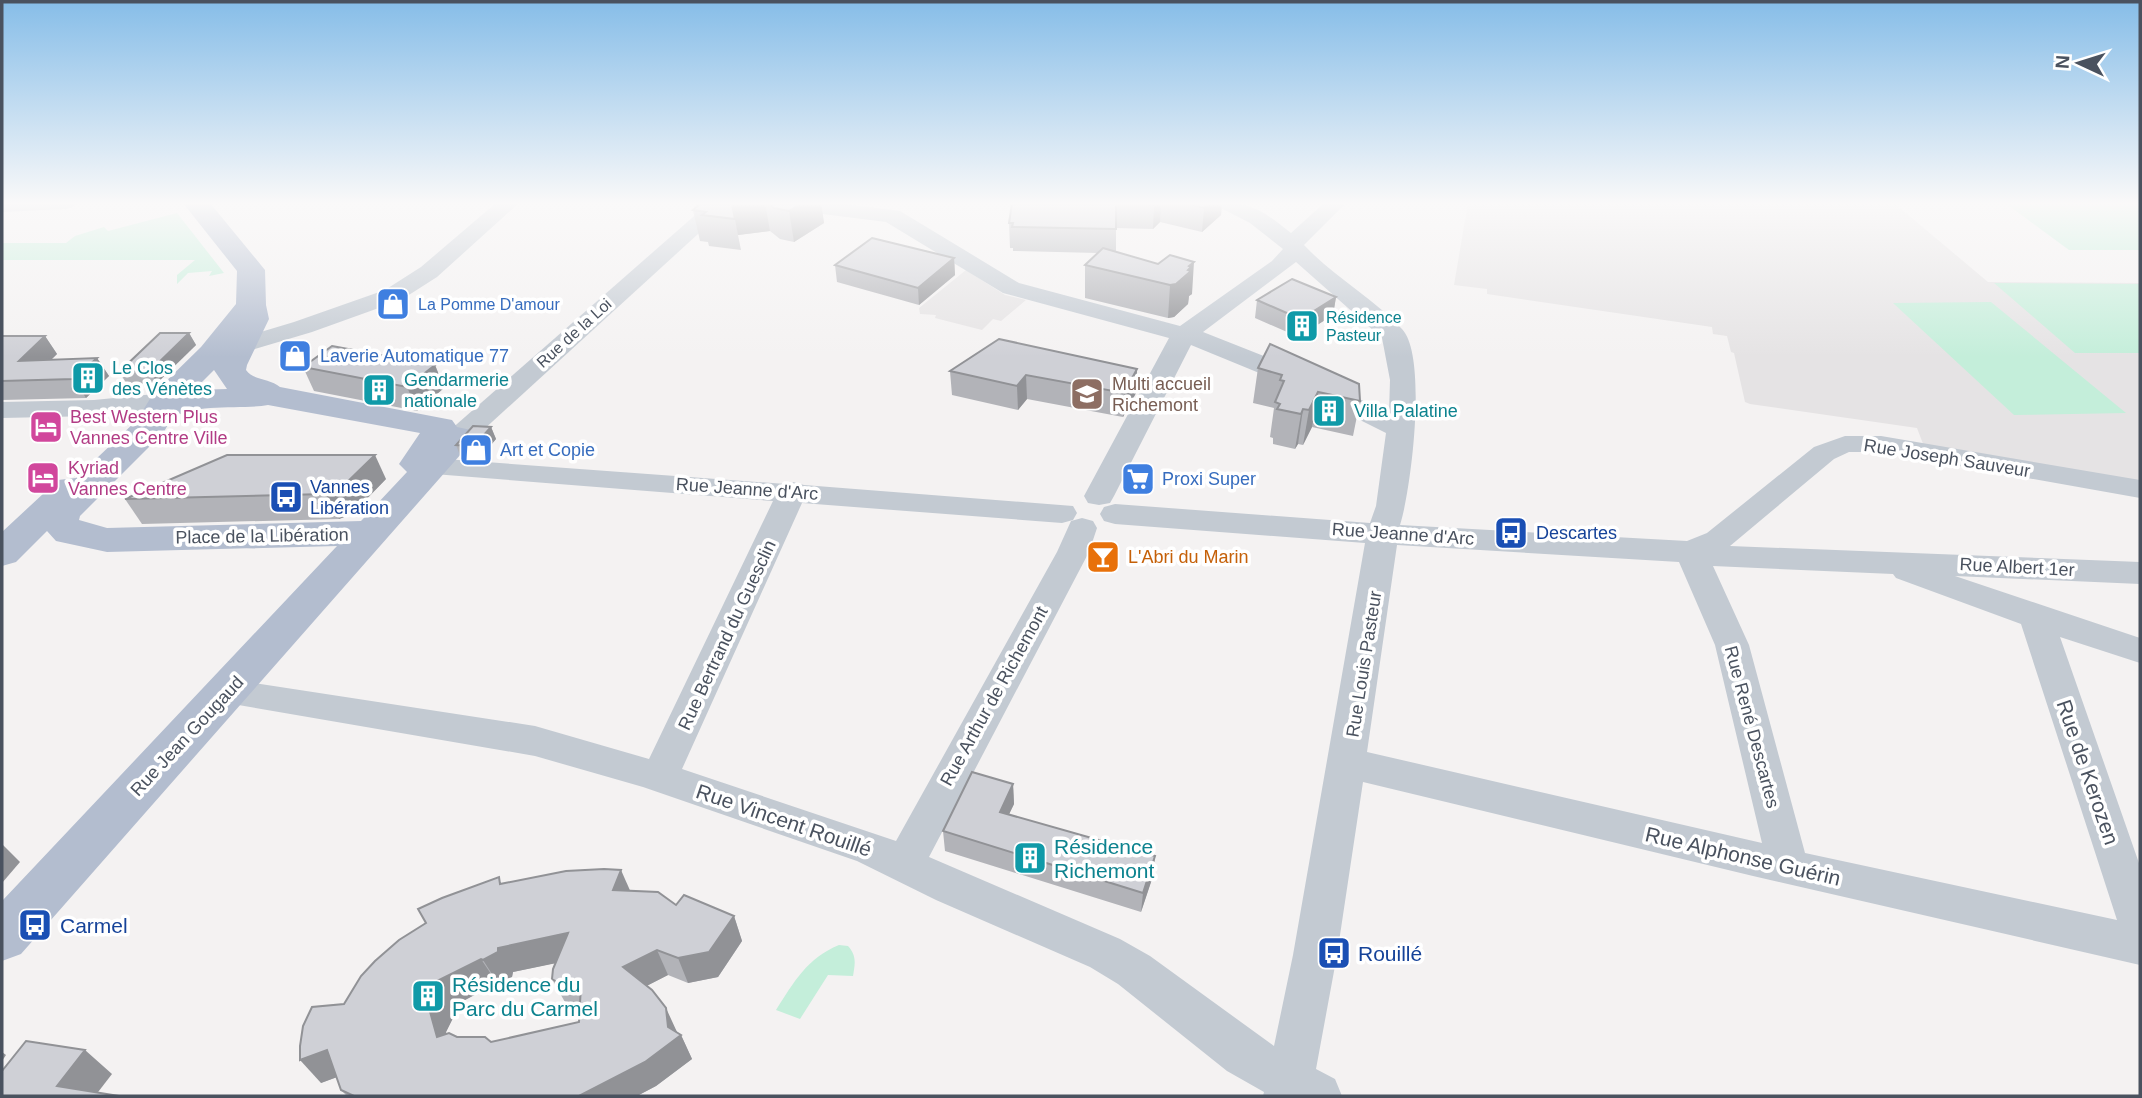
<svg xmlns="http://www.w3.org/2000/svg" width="2142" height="1098" font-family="Arial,sans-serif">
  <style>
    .education { fill: #e5e3e4 }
    .green { fill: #c4eeda }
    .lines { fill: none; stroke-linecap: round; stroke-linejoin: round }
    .minor { fill: #c3cad2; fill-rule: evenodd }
    .major { fill: #b3bdcf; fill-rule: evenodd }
    .wall { fill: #b2b3b8; fill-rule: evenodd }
    .shaded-wall { fill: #919296 }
    .building { fill: #cfd0d6; stroke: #919296; stroke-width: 2; fill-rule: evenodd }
    .labels { text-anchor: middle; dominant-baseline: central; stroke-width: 7; stroke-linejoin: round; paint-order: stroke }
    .far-shop-label { font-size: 16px; fill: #366cbe; stroke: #fff; text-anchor: start }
    .far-culture-label { font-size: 16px; fill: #0d838f; stroke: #fff; text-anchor: start }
    .far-street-label { font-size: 16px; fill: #4a525f; stroke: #fff }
    .shop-label { font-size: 18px; fill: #366cbe; stroke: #fff; text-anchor: start }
    .culture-label { font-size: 18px; fill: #0d838f; stroke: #fff; text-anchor: start }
    .education-label { font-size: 18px; fill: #785e54; stroke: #fff; text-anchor: start }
    .hotel-label { font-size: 18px; fill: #b23c85; stroke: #fff; text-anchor: start }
    .street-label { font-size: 18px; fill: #4a525f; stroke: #fff }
    .transit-label { font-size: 18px; fill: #164399; stroke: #fff; text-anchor: start }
    .food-label { font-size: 18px; fill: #c56008; stroke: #fff; text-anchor: start }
    .near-street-label { font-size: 21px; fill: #4a525f; stroke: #fff }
    .near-culture-label { font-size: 21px; fill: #0d838f; stroke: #fff; text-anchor: start }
    .near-transit-label { font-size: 21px; fill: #164399; stroke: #fff; text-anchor: start }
  </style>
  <rect width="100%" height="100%" fill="#f4f2f2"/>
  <!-- education -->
  <g class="education">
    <polygon points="1468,203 1894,203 1988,282 2140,283 2140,486 1925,449 1917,428 1750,404 1745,402 1734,353 1731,352 1727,336 1713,334 1712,327 1487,294 1487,289 1454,285"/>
    <polygon points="966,270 1005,295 1026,300 1001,321 993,319 982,330 935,318 936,315 920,314 919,308"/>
  </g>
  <!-- green -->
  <g class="green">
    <polygon points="2005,203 2140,203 2140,250 2069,250"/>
    <polygon points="177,213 224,273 209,276 212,271 188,273 177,284 177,275 195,260 2,260 2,243 66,243 75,236 104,227 108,231"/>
    <polygon points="1994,283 2140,284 2140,353 2075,353"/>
    <polygon points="1991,302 2126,413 2014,415 1893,303"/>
    <path d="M839,945L848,946C857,956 855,964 853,976L828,975L800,1019L776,1010C794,982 807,958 839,945Z"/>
  </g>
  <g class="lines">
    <!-- minor -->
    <g class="minor">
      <polygon points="2,203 76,203 73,207 66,209 2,212"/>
      <polygon points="496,203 519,203 437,277 401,300 312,332 228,357 219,360 210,357 206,352 210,347 294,322 385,290 421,267"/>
      <polygon points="709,203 732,203 469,443 459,445 449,443 445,437 449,431"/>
      <path d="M773,203H837L900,211L1019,283L1180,326L1272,261L1283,249L1250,223L1219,207L1216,203C1255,203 1261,210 1291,233L1324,203H1346L1304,245C1333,276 1373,298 1402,329C1428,356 1411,491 1400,525L1687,541L1707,533L1814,447L1845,436H1881L2140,480V498L1881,452H1849L1834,459L1730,546L2140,562V584L1955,576L2140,638V663L2060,637L2140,866V965L1753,876L1363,782L1337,955L1316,1069L1335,1079L1342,1096H1263L1264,1092L1227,1071L1118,984L1090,967L936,900L857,861L643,787L535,756L215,701L210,692L215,683L228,679L535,726L649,759L773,501L421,473L416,467L421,461L431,458L786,484L793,482L804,485L1073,506L1077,513L1073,520L1062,523L802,503L682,769L896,841L1057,552L1071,521L1082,518L1093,521L1097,528L1089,552L929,857L1120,939L1150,956L1274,1046L1293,955L1365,543L1115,524L1104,521L1100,514L1104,507L1115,504L1370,523L1376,506L1386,433L1296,388L1191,345L1114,496L1110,503L1099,505L1088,503L1084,496L1169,338L1003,293L886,222L783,209L776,207ZM1296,262L1382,338L1390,380L1389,414L1314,376L1203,332ZM1397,545L1679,562L1715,645L1762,843L1367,752ZM1713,566L1893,574L1896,578L2021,624L2117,920L1805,853L1749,645Z"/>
      <polygon points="165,393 175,395 178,401 175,407 94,416 2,418 2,402 94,400"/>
    </g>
    <!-- major -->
    <path class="major" d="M183,203H210L265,270L266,305L269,319L247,365L246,370C254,381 270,378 280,387L452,420L457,427L471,430L476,437L21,954L2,961V901L337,546L107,552L56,541L47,531L16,562L2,566V532L58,480L76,478L137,420L153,394L201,347L236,304L237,271ZM214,370L227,389L194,390ZM268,405L420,433L399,464L407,472L361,521L107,528L79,520L80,516L163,433C166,429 169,422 172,419C192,402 242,410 268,405Z"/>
  </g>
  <!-- wall -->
  <g class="wall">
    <polygon points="701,203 821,203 824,223 794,242 780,239 770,231 738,235 741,250 709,246 708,242 700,241 693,210"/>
    <polygon points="1012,203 1222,203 1221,215 1202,232 1160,222 1153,229 1116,228 1116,252 1192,294 1189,296 1188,304 1174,317 1168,318 1085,298 1085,265 1098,253 1013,251 1013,248 1010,248 1009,223"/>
    <polygon points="954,258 955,275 919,305 837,282 835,265"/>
    <polygon points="1336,297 1333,315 1306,332 1301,330 1294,335 1255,318 1257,300"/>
    <polygon points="189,333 196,345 157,383 127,384 119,372"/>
    <polygon points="2,336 45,336 57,354 51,360 97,358 109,376 86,398 2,400"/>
    <polygon points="1270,344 1360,401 1353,436 1312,427 1303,445 1298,444 1295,449 1273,444 1273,438 1270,437 1274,408 1253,403 1258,368"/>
    <polygon points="435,365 444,388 417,411 314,391 303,367"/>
    <polygon points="1137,369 1136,393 1123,417 1027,399 1018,410 952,395 950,371"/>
    <polygon points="491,427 496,439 479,459 461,458 456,445"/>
    <polygon points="386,479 352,514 339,519 142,524 125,499"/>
    <polygon points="1013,784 1014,804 1009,814 1153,876 1141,912 945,851 943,831"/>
    <path d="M502,883L630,891L676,905L734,916L742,941L718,977L688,983L668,975L646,986L677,1032L681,1035L692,1059L656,1086L637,1096H347L341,1090L337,1077L321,1083L344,1004L426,923ZM555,963L552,979L566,1004L570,1007L580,1008L579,1022L491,1042L457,1037L446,1034V1032L453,1018L450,1008L497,983L499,985L512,977L513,972Z"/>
  </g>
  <!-- shaded-wall -->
  <g class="shaded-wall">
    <polygon points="742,203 765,203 770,231 738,235 732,204"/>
    <polygon points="800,203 821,203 824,223 794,242 789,211"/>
    <polygon points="1156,203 1161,203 1160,222 1153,229 1154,205"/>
    <polygon points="1209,203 1222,203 1221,215 1202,232 1204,208"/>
    <polygon points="954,258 955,275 919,305 918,288"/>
    <polygon points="1194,262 1192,294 1189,296 1188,304 1174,317 1168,318 1170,285"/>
    <polygon points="1336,297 1333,315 1306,332 1309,314"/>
    <polygon points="1304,312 1301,330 1294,335 1296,317"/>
    <polygon points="189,333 196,345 157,383 150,371"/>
    <polygon points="45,336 57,354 31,379 19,361"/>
    <polygon points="97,358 109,376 86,398 74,379"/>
    <polygon points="435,365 444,388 417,411 407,387"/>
    <polygon points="1137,369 1136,393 1123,417 1124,393"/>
    <polygon points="1026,375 1027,399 1018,410 1017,386"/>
    <polygon points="1318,392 1312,427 1303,445 1309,410"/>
    <polygon points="1303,409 1298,444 1295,449 1301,414"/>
    <polygon points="491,427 496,439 479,459 474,446"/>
    <polygon points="375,455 386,479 352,514 339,519 326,494"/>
    <polygon points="1013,784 1014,804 1001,831 1000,812"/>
    <polygon points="2,844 20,862 2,883"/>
    <polygon points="1155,856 1153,876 1141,912 1143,893"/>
    <polygon points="621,870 632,895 613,890"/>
    <polygon points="734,916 742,941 718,977 688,983 678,958"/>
    <polygon points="568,933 581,958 513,972 512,977 499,985 483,960 498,948"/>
    <polygon points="657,950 668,975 635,992 623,967"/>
    <polygon points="481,959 497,983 450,1008 453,1018 446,1032 454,1061 437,1037 429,1008 433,983"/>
    <polygon points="666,1008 677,1032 681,1035 692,1059 656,1086 637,1096 579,1096 668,1027"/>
    <polygon points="85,1050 112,1074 95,1096 57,1086"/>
    <polygon points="327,1050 348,1073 321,1083 300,1060"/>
    <polygon points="2,1052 6,1055 2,1061"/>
  </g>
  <!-- building -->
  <g class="building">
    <polygon points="701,203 742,203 732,204 735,219 702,215 706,212 693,210"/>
    <polygon points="768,203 802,203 789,211 774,208"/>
    <polygon points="1012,203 1156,203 1154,205 1116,204 1116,229 1012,227 1013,223 1009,223"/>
    <polygon points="1184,203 1209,203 1204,208"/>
    <polygon points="872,238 954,258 918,288 835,265"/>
    <polygon points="1103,248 1158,264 1170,255 1194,262 1189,266 1191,267 1188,270 1191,271 1176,284 1170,285 1085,265"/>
    <polygon points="1292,279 1336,297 1309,314 1304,312 1296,317 1257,300"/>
    <polygon points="160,333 189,333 150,371 119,372"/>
    <polygon points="2,336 45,336 19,361 97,358 74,379 2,381"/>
    <polygon points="999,339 1137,369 1124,393 1026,375 1017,386 950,371"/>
    <polygon points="1270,344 1359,384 1360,401 1318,392 1309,410 1303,409 1301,414 1277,409 1280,404 1275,402 1284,381 1280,380 1282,375 1258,368"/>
    <polygon points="332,346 435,365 407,387 303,367"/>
    <polygon points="473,426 491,427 474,446 456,445"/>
    <polygon points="227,455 375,455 340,489 326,494 125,499"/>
    <polygon points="972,772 1013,784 1000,812 1155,856 1143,893 943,831"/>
    <path d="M604,869L621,870L613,890L658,892L676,905L684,895L734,916L709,952L678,958L657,950L623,967L652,990L666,1008L668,1027L681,1035L645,1062L579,1096H354L341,1090L327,1050L300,1060V1046L303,1026L312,1007L344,1004L361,976L375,961L399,940L426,923L418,909L442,898L499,877L500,884L566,871ZM568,933L553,969L552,979L557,982L581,985L579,1022L491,1042L485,1037H457L449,1033L437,1037L429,1008L437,994L433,983L481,959L483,960L498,952V948Z"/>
    <polygon points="26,1041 85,1050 57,1086 119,1096 2,1096 2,1071"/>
  </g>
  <!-- sky -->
  <linearGradient id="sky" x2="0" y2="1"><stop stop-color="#86bde8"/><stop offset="0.57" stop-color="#faf9f9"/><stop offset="1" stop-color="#faf9f9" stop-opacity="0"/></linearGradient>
  <rect width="2142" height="357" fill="url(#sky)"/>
  <!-- icons -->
  <defs>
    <symbol id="shop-square" viewBox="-11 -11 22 22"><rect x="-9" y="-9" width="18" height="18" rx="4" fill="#3f7fe0" stroke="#fff"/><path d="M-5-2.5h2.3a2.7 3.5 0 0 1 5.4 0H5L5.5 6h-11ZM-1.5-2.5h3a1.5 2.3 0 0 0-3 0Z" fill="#fff"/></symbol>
    <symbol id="building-square" viewBox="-11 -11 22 22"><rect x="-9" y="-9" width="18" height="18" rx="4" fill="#0f9aa8" stroke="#fff"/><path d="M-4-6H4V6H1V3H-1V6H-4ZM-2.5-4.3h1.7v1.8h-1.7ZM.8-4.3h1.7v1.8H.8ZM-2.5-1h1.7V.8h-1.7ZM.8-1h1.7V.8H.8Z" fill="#fff"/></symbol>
    <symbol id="school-square" viewBox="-11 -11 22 22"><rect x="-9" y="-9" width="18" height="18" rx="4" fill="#8d6e63" stroke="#fff"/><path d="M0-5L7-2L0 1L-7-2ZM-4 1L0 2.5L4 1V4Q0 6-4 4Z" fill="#fff"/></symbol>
    <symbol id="hotel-square" viewBox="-11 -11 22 22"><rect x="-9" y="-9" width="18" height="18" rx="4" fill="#d1479c" stroke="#fff"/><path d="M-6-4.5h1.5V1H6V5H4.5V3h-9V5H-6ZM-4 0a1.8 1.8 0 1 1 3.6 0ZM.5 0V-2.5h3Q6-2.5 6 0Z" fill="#fff"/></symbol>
    <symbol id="supermarket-square" viewBox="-11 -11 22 22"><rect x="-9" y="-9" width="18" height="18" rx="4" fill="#3f7fe0" stroke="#fff"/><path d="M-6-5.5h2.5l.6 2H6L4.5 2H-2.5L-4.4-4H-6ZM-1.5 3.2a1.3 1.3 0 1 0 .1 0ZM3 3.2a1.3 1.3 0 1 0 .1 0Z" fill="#fff"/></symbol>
    <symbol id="bus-square" viewBox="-11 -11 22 22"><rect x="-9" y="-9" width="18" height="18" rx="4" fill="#1a4fb4" stroke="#fff"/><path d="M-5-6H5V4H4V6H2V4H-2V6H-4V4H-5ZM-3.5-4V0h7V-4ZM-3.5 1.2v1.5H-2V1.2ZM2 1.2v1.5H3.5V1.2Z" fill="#fff"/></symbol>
    <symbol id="bar-square" viewBox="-11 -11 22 22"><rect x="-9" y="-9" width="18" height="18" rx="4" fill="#e8710a" stroke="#fff"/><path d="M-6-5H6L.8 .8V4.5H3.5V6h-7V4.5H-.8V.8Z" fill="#fff"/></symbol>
  </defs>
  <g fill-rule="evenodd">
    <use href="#shop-square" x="374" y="285" width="38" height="38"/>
    <use href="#building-square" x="1283" y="307" width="38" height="38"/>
    <use href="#shop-square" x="276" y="337" width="38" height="38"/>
    <use href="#building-square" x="69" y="359" width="38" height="38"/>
    <use href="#building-square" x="360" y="371" width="38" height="38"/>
    <use href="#school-square" x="1068" y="375" width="38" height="38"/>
    <use href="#building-square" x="1310" y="392" width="38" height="38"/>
    <use href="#hotel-square" x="27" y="408" width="38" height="38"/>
    <use href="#shop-square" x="457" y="431" width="38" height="38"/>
    <use href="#hotel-square" x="24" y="459" width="38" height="38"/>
    <use href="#supermarket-square" x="1119" y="460" width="38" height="38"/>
    <use href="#bus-square" x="267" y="478" width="38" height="38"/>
    <use href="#bus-square" x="1492" y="514" width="38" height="38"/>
    <use href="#bar-square" x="1084" y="538" width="38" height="38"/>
    <use href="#building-square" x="1011" y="839" width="38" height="38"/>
    <use href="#bus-square" x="16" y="906" width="38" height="38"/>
    <use href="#bus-square" x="1315" y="934" width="38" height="38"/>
    <use href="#building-square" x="409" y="977" width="38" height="38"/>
  </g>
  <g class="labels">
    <!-- far-shop labels -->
    <g class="far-shop-label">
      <text x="418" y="304">La Pomme D'amour</text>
    </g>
    <!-- far-culture labels -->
    <g class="far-culture-label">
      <text x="1326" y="317">Résidence<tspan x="1326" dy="18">Pasteur</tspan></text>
    </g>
    <!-- far-street labels -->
    <g class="far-street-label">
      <text transform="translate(574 333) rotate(-42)">Rue de la Loi</text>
    </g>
    <!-- shop labels -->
    <g class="shop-label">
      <text x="320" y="356">Laverie Automatique 77</text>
      <text x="500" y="450">Art et Copie</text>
      <text x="1162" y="479">Proxi Super</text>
    </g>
    <!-- culture labels -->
    <g class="culture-label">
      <text x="112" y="368">Le Clos<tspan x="112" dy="21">des Vénètes</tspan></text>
      <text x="404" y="380">Gendarmerie<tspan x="404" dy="21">nationale</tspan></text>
      <text x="1354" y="411">Villa Palatine</text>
    </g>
    <!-- education labels -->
    <g class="education-label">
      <text x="1112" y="384">Multi accueil<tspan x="1112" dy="21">Richemont</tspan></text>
    </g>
    <!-- hotel labels -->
    <g class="hotel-label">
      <text x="70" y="417">Best Western Plus<tspan x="70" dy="21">Vannes Centre Ville</tspan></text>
      <text x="68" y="468">Kyriad<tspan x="68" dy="21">Vannes Centre</tspan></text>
    </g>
    <!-- street labels -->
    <g class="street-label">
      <text transform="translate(1947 458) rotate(9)">Rue Joseph Sauveur</text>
      <text transform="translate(747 489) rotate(4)">Rue Jeanne d'Arc</text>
      <text transform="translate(1403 534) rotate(4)">Rue Jeanne d'Arc</text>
      <text transform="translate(262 536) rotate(-1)">Place de la Libération</text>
      <text transform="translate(2017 567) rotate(3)">Rue Albert 1er</text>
      <text transform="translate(727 635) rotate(-65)">Rue Bertrand du Guesclin</text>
      <text transform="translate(1364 664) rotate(-81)">Rue Louis Pasteur</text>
      <text transform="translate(994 696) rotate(-61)">Rue Arthur de Richemont</text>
      <text transform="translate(1752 727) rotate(75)">Rue René Descartes</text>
      <text transform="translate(187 736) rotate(-47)">Rue Jean Gougaud</text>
    </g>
    <!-- transit labels -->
    <g class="transit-label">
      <text x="310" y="487">Vannes<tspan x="310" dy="21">Libération</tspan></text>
      <text x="1536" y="533">Descartes</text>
    </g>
    <!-- food labels -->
    <g class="food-label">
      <text x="1128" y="557">L'Abri du Marin</text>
    </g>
    <!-- near-street labels -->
    <g class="near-street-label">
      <text transform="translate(2088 772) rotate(71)">Rue de Kerozen</text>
      <text transform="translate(784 820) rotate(19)">Rue Vincent Rouillé</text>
      <text transform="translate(1743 856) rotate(13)">Rue Alphonse Guérin</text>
    </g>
    <!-- near-culture labels -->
    <g class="near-culture-label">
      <text x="1054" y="846">Résidence<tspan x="1054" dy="24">Richemont</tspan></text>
      <text x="452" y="984">Résidence du<tspan x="452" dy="24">Parc du Carmel</tspan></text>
    </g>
    <!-- near-transit labels -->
    <g class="near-transit-label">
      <text x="60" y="925">Carmel</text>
      <text x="1358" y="953">Rouillé</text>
    </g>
  </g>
  <!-- border -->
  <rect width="2142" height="1098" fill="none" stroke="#4a525f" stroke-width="7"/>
  <!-- north arrow -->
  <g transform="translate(2079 63) rotate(274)" stroke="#ffffff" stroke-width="5" paint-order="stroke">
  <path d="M0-5L12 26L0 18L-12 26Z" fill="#4a525f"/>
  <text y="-10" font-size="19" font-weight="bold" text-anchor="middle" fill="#4a525f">N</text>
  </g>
</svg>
